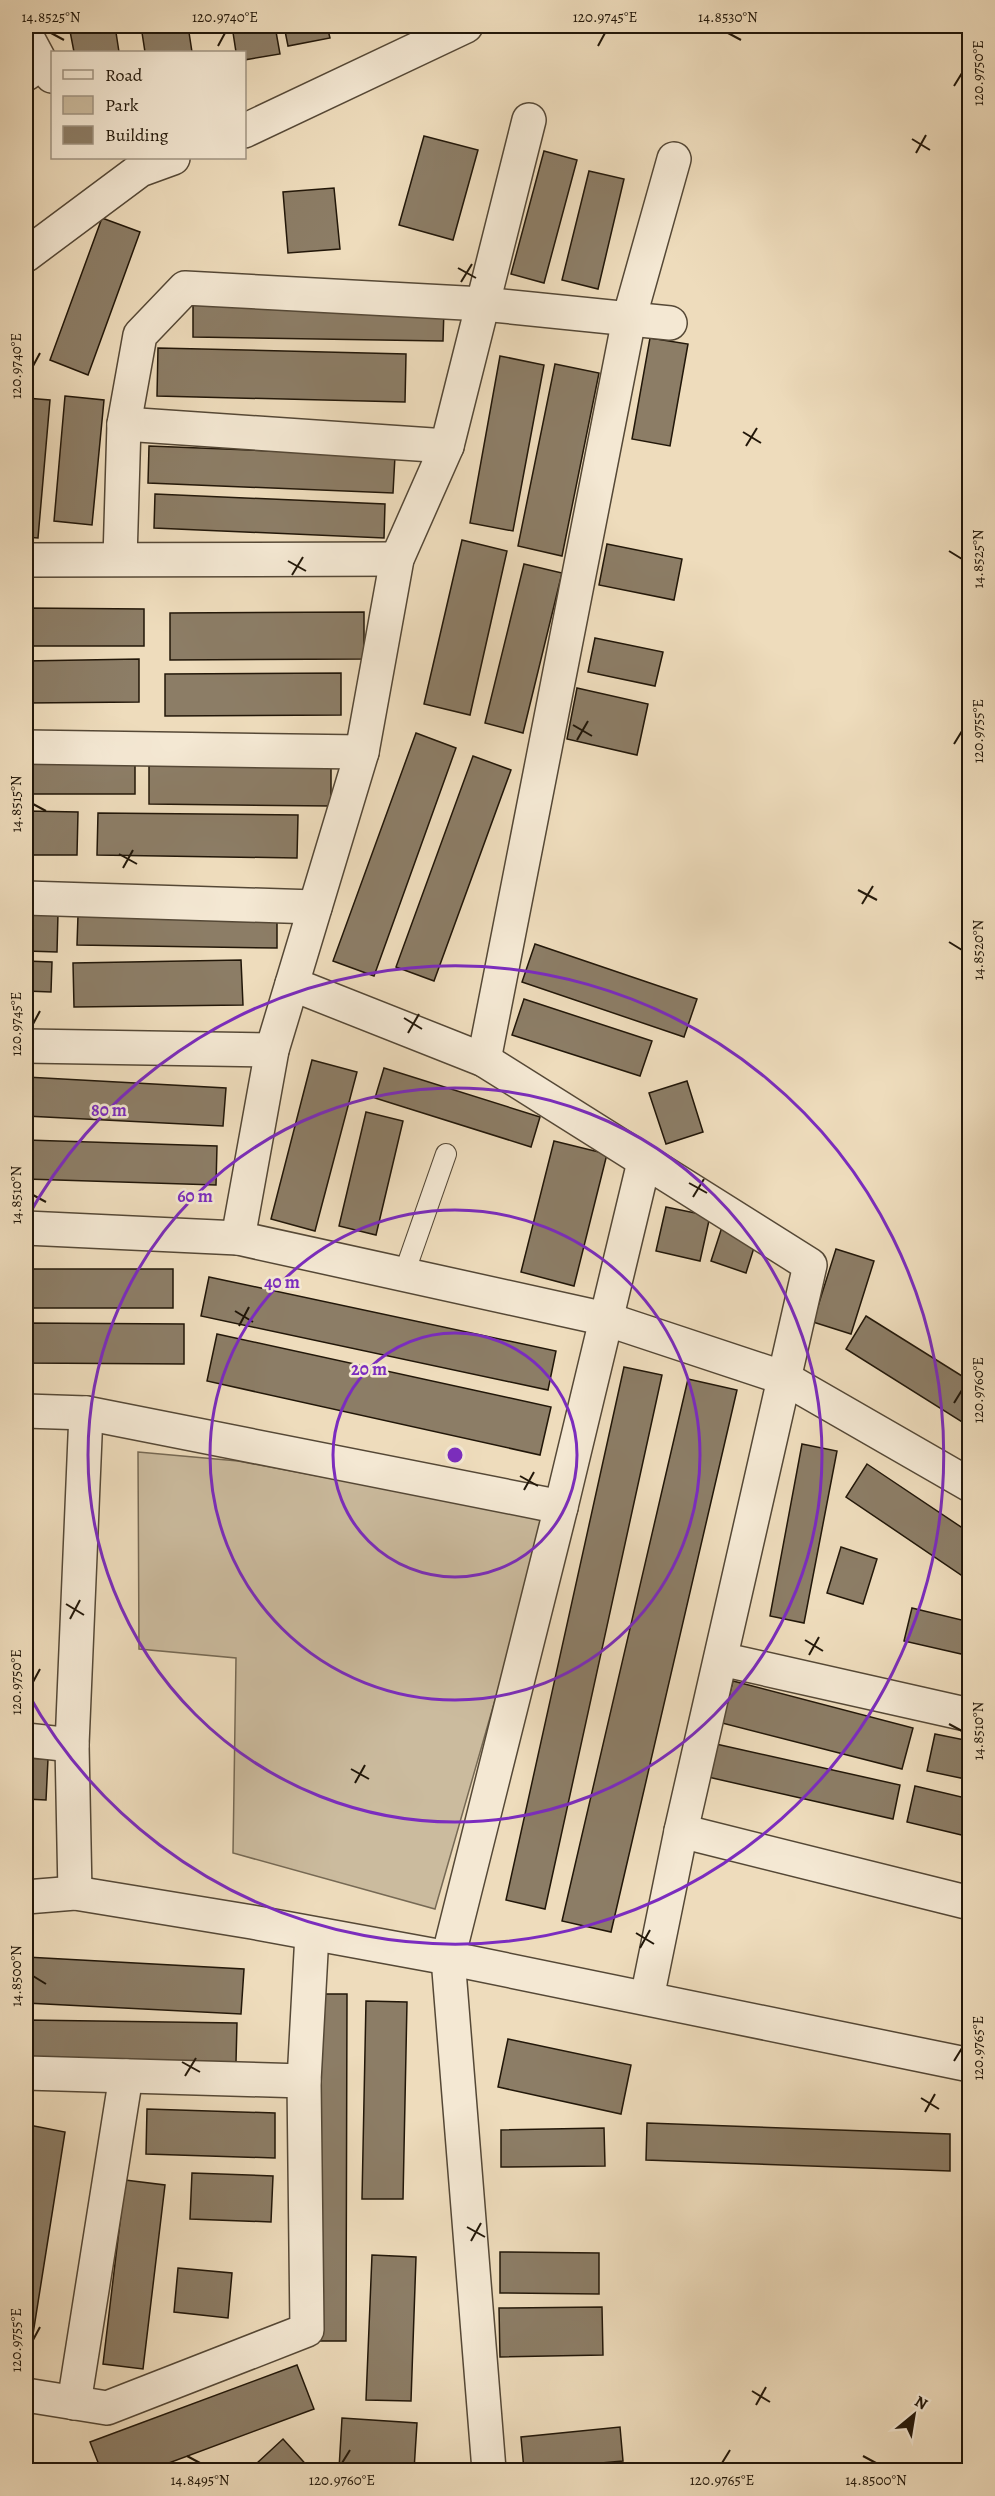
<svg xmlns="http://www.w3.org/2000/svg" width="995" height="2496" font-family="Alegreya,serif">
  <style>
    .green { fill: #cbbb9e; stroke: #766954; stroke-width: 1.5 }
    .building { fill: #8c7d66; stroke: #221709; stroke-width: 1.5 }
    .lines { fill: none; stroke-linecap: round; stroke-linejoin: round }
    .service-casing { stroke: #554836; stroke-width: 22 }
    .minor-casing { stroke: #554836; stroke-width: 36 }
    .service { stroke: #f4e8d3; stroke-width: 20 }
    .minor { stroke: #f4e8d3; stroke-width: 33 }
    .ticks { fill: none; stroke: #221709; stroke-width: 2 }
    .ring { fill: none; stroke: #7b2cbf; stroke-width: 3 }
    .centre { fill: #7b2cbf; stroke: #f4e8d3; stroke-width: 3 }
    .ring-label { font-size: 18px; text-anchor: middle; font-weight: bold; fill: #7b2cbf; stroke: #f4e8d3; stroke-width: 5; stroke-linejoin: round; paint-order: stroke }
    .neatline { fill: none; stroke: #221709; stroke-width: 2 }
    .ticks-label { font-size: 15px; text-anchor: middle; fill: #221709 }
  </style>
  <rect width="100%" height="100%" fill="#eedcbc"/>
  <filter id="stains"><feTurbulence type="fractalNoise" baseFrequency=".00333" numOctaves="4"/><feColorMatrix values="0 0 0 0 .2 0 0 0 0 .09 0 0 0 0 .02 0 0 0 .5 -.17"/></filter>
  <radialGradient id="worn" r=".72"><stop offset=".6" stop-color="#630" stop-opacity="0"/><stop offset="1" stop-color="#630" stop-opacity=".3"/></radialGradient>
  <!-- green -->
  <polygon class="green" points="138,1452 238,1461 547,1519 435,1909 233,1853 236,1658 139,1649"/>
  <!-- building -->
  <g class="building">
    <polygon points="69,26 115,26 119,52 74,52"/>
    <polygon points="141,26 188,26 192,52 145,52"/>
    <polygon points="232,26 275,26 280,54 244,60 244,52 236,52"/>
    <polygon points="284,26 327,26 330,38 288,46"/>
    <polygon points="424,136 478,150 453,240 399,225"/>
    <polygon points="544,151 577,160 544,283 511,274"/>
    <polygon points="589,171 624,179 598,289 562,280"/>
    <polygon points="334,188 340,249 288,253 283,192"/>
    <polygon points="102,218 140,232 88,375 50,360"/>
    <polygon points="193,305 444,309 443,341 193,337"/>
    <polygon points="650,338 688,344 670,446 632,439"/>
    <polygon points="158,348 406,354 405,402 157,396"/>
    <polygon points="500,356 544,365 513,531 470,523"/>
    <polygon points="555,364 599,373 562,556 518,546"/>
    <polygon points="65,396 104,400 92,525 54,521"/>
    <polygon points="26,398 50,400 38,538 26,537"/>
    <polygon points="149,446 395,456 393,493 148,483"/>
    <polygon points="155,494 385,504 384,538 154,528"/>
    <polygon points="462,540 507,551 470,715 424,704"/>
    <polygon points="607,544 682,559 674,600 599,585"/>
    <polygon points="524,564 562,573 523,733 485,723"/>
    <polygon points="26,608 144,609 144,646 26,646"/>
    <polygon points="364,612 364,659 170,660 170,613"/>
    <polygon points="595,638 663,652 655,686 588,672"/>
    <polygon points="139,659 139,702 26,703 26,661"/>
    <polygon points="341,673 341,715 165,716 165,674"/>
    <polygon points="577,688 648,704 637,755 567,739"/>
    <polygon points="416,733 456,748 374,976 333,961"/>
    <polygon points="473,756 511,770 434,981 396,967"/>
    <polygon points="135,757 135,794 26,794 26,758"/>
    <polygon points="149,760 331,761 331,806 149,804"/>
    <polygon points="26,811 78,812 77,855 26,855"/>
    <polygon points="98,813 298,815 297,858 97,855"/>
    <polygon points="26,912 58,913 57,952 26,951"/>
    <polygon points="78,915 277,917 277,948 77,945"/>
    <polygon points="535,944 697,999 684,1037 522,982"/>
    <polygon points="241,960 243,1005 74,1007 73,963"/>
    <polygon points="26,961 52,962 51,992 26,991"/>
    <polygon points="524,999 652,1041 640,1076 512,1035"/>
    <polygon points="312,1060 357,1072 315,1231 271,1219"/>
    <polygon points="384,1068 540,1117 531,1147 375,1098"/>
    <polygon points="26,1077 226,1088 223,1126 26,1116"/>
    <polygon points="687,1081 703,1132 666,1144 649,1093"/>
    <polygon points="366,1112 403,1121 376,1235 339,1226"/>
    <polygon points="26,1140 217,1146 216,1185 26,1179"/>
    <polygon points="554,1141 607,1154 574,1286 521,1272"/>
    <polygon points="666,1207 710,1216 700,1261 656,1251"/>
    <polygon points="723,1224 758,1235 746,1273 711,1261"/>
    <polygon points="836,1249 874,1261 851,1334 813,1322"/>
    <rect x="26" y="1269" width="147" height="39"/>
    <polygon points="209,1277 556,1351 548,1390 201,1316"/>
    <polygon points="866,1316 970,1381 970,1427 846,1349"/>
    <polygon points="26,1323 184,1324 184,1364 26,1363"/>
    <polygon points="217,1334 551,1407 540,1455 207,1381"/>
    <polygon points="624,1367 662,1375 545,1909 506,1900"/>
    <polygon points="688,1379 737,1390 611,1932 562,1921"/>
    <polygon points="802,1444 837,1451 804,1623 770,1616"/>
    <polygon points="867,1464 970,1533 970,1581 846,1497"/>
    <polygon points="841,1547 877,1559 863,1604 827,1593"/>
    <polygon points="912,1608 970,1622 970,1656 904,1641"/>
    <polygon points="733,1681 913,1728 902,1769 722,1723"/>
    <polygon points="935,1734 970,1741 970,1780 927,1771"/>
    <polygon points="716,1744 900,1785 893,1819 708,1777"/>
    <polygon points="26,1758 48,1759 46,1800 26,1799"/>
    <polygon points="915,1786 970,1799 970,1837 907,1822"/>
    <polygon points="26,1957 244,1969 241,2014 26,2003"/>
    <polygon points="318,1994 347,1994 346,2341 317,2341"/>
    <polygon points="366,2001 407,2002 403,2199 362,2199"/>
    <polygon points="26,2020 237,2023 236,2062 26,2059"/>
    <polygon points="508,2039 631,2065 621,2114 498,2087"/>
    <polygon points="147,2109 275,2113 275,2158 146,2154"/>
    <polygon points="647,2123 950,2134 950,2171 646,2160"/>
    <polygon points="29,2125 65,2132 27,2372 26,2146"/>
    <polygon points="604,2128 605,2166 501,2167 501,2130"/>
    <polygon points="192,2173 273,2176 271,2222 190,2219"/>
    <polygon points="125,2180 165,2185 143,2369 103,2364"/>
    <polygon points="500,2252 599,2253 599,2294 500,2293"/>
    <polygon points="372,2255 416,2257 411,2401 366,2400"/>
    <polygon points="178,2268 232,2273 228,2318 174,2312"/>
    <polygon points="602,2307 603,2355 500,2357 499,2308"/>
    <polygon points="297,2365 314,2409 150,2470 101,2470 90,2442"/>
    <polygon points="342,2418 417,2423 414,2470 339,2469"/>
    <polygon points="620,2427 623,2461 524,2470 521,2437"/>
    <polygon points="283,2439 311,2470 262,2470 256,2464"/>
  </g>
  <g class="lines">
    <defs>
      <polyline id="service" points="404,1274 446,1154"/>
      <g id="minor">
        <polyline points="26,35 41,63"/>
        <polyline points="26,74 41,63 52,76"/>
        <polyline points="244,131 466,26"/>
        <polyline points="26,255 140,170 173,158"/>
        <polyline points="124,424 447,446"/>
        <polyline points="120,559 124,424 140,335 185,288 483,304 670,323"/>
        <polyline points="26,560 397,559"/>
        <polyline points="26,747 362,752"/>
        <polyline points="26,898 315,907"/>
        <polyline points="292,984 484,1060 810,1265 681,1831 647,1998"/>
        <polyline points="26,1046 272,1050"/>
        <polyline points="484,1060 629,319 674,159"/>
        <polyline points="26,1228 238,1238 606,1319 784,1378 970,1485"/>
        <polyline points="238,1238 272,1050 362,752 397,559 447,446 529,120"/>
        <polyline points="26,1411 86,1413 561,1507"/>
        <polyline points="721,1659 970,1715"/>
        <polyline points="26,1740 72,1745"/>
        <polyline points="681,1831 970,1903"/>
        <polyline points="75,1893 72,1745 86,1413"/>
        <polyline points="26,1897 75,1893 252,1922 448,1958 970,2065"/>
        <polyline points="26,2073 304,2081"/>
        <polyline points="26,2395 107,2408 307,2330 304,2081 312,1934"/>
        <polyline points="74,2403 126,2076"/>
        <polyline points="489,2470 448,1958 561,1507 644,1162"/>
      </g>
    </defs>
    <!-- service casing -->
    <use href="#service" class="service-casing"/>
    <!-- minor casing -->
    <use href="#minor" class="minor-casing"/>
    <!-- service -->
    <use href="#service" class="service"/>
    <!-- minor -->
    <use href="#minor" class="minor"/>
  </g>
  <!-- ticks -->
  <path class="ticks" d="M51,33L64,40M728,33L741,40M218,46L225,33M598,46L605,33M954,86L962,73M912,139L930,150M916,153L926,135M458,268L476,278M461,282L472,264M33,366L40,353M743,432L761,443M746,446L757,428M949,551L962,559M288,561L306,571M292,575L303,557M573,725L592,736M577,740L588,721M954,744L962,731M33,804L46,811M119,854L137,864M123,868L133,850M858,890L877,900M862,904L873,886M949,942L962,950M404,1018L422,1029M33,1024L40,1011M408,1033L419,1014M689,1183L707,1193M33,1195L46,1202M693,1197L704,1179M235,1311L253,1322M239,1326L249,1307M954,1403L962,1390M520,1476L538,1486M524,1490L534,1472M66,1604L84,1615M70,1619L80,1600M805,1640L823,1651M809,1655L819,1637M33,1682L40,1669M949,1724L962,1731M351,1769L369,1779M355,1783L365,1765M636,1933L654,1944M640,1948L650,1930M33,1976L46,1984M954,2061L962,2048M182,2062L200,2072M185,2076L196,2058M921,2098L939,2109M925,2112L935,2094M467,2227L485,2237M471,2241L481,2223M33,2340L40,2327M752,2391L770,2402M756,2405L766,2387M187,2456L200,2463M863,2456L876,2463M342,2463L350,2450M722,2463L730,2450"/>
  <!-- distance rings -->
  <g class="ring">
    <circle cx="455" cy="1455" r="122"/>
    <circle cx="455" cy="1455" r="245"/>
    <circle cx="455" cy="1455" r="367"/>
    <path d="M27 1218A489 489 0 1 1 27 1692"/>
  </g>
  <circle cx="455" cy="1455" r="9" class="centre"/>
  <g class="ring-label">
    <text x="109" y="1116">80 m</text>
    <text x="195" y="1202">60 m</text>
    <text x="282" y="1288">40 m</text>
    <text x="369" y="1375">20 m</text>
  </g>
  <!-- margin -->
  <rect width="995" height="2496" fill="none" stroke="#eedcbc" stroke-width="66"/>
  <!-- legend -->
  <rect x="51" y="51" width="195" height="108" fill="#f4e8d3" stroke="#a09482" stroke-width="1.5"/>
  <rect x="63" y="70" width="30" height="9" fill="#f4e8d3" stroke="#a09482" stroke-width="1.5"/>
  <text x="105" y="81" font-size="18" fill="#221709">Road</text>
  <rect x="63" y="96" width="30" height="18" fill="#cbbb9e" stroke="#a09482" stroke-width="1.5"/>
  <text x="105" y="111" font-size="18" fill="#221709">Park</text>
  <rect x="63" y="126" width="30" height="18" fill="#8c7d66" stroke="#a09482" stroke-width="1.5"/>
  <text x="105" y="141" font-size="18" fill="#221709">Building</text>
  <!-- north arrow -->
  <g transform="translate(914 2415) rotate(30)" stroke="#f4e8d3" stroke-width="4.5" paint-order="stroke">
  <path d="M0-4.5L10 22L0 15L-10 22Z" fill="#221709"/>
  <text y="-9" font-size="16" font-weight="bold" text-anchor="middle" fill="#221709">N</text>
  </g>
  <rect x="33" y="33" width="929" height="2430" class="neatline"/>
  <g class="ticks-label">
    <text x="51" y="22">14.8525°N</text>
    <text x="225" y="22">120.9740°E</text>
    <text x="605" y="22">120.9745°E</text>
    <text x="728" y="22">14.8530°N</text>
    <text transform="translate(978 73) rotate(-90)" y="5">120.9750°E</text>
    <text transform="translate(16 366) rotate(-90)" y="5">120.9740°E</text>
    <text transform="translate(978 559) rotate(-90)" y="5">14.8525°N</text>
    <text transform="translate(978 731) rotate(-90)" y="5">120.9755°E</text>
    <text transform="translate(16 804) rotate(-90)" y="5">14.8515°N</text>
    <text transform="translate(978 950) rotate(-90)" y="5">14.8520°N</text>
    <text transform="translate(16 1024) rotate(-90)" y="5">120.9745°E</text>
    <text transform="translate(16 1195) rotate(-90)" y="5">14.8510°N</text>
    <text transform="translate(978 1390) rotate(-90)" y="5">120.9760°E</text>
    <text transform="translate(16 1682) rotate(-90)" y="5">120.9750°E</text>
    <text transform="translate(978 1731) rotate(-90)" y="5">14.8510°N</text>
    <text transform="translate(16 1976) rotate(-90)" y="5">14.8500°N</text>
    <text transform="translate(978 2048) rotate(-90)" y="5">120.9765°E</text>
    <text transform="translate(16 2340) rotate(-90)" y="5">120.9755°E</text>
    <text x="200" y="2485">14.8495°N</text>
    <text x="342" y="2485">120.9760°E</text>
    <text x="722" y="2485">120.9765°E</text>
    <text x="876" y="2485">14.8500°N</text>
  </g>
  <rect width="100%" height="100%" filter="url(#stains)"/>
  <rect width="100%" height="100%" fill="url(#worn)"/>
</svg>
